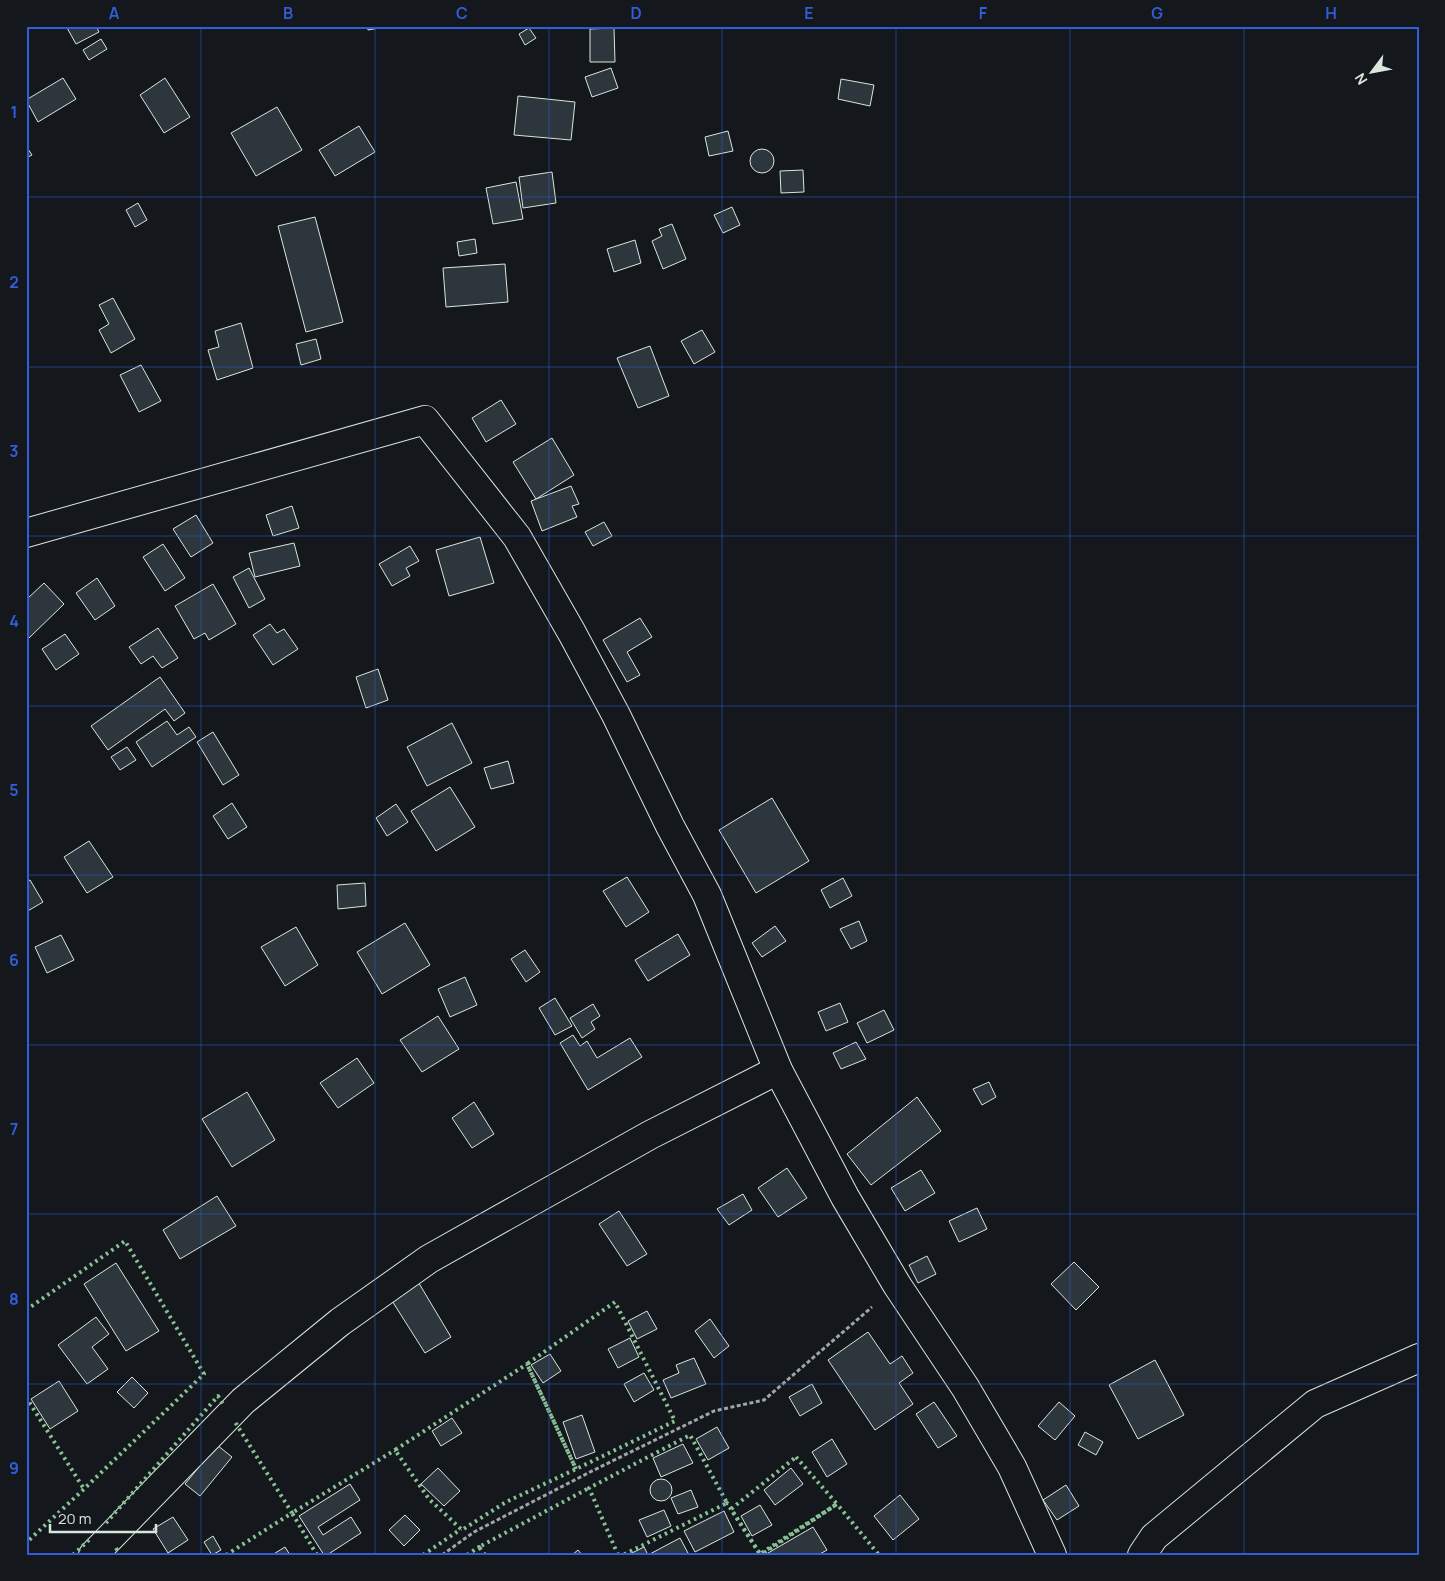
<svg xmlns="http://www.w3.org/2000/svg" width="1445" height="1581" font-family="Manrope,sans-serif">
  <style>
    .building { fill: #2c363c; stroke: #d8e6dc }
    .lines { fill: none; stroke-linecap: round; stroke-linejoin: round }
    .minor-casing { stroke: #d8e6dc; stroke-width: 30 }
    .path { stroke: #9da8a2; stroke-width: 3; stroke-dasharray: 4 2.5; stroke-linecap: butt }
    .minor { stroke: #14181c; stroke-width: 28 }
    .hedge { stroke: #8ac095; stroke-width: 4; stroke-dasharray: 2.5 4; stroke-linecap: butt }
    .grid { fill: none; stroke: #305dd8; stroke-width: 1; stroke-opacity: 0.55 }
    .neatline { fill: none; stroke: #305dd8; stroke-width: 2 }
    .grid-label { font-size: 16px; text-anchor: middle; font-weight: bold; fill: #305dd8 }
  </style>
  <rect width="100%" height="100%" fill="#14181c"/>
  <!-- building -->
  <g class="building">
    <polygon points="66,26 96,26 99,32 76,44"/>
    <polygon points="367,26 391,26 368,30"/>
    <polygon points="529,28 536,38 525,45 519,34"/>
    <polygon points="614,28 615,62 590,62 590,29"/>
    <polygon points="101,39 107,49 89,60 83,50"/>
    <polygon points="611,68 618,88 592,97 585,77"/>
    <polygon points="63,78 76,99 38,122 26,100"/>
    <polygon points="165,78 190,117 164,133 140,95"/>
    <polygon points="841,79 874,85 870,106 838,99"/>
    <polygon points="518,96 575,102 571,140 514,135"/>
    <polygon points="277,107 302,150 256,176 231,133"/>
    <polygon points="359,126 375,152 335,176 319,150"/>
    <polygon points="728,131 733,151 709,156 705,137"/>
    <polygon points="26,146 32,155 26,158"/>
    <circle cx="762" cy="161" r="12"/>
    <polygon points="803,170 804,192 781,193 780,171"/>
    <polygon points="552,172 556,203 523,208 519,177"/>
    <polygon points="516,182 523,219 493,224 486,188"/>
    <polygon points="138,203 147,220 135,227 126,210"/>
    <polygon points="732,207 740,225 723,233 714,215"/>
    <polygon points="315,217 343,322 306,332 278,226"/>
    <polygon points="672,224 686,259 663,269 652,241 662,236 659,229"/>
    <polygon points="475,239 477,253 459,256 457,242"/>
    <polygon points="635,240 641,263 614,272 607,249"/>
    <polygon points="505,264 508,302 446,307 443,268"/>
    <polygon points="113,298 135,339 111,353 99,330 109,324 99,305"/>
    <polygon points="241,323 253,368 217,380 208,350 219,347 215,331"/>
    <polygon points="702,330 715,352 694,364 681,341"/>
    <polygon points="316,339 321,359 301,365 296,344"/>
    <polygon points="650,346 669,396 638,408 617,358"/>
    <polygon points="141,365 161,401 139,412 120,375"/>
    <polygon points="501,400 516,424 486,442 472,418"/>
    <polygon points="552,438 574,475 536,499 513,462"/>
    <polygon points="571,486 579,504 572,506 577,517 542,531 531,501"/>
    <polygon points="292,506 299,528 273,536 266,515"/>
    <polygon points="196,515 213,543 191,557 173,529"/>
    <polygon points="604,522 612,536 593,546 585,532"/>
    <polygon points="480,537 494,583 449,596 436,550"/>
    <polygon points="294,543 300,566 255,577 249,553"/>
    <polygon points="163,544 185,578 165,591 143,557"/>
    <polygon points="410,546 419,561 406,568 410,576 392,586 379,564"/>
    <polygon points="249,568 265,599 249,608 233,577"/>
    <polygon points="97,578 115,606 95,620 76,593"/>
    <polygon points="44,583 64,604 29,638 26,635 26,600"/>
    <polygon points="213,584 236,624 209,640 205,633 194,639 175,606"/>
    <polygon points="640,618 652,637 627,652 640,675 627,682 603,640"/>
    <polygon points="270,624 277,633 284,629 298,649 273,665 253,635"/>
    <polygon points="158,628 178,658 162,668 153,656 141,664 129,647"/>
    <polygon points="65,634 79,654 56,670 42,649"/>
    <polygon points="378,669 388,700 366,708 356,677"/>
    <polygon points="160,677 185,713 174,721 165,709 108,750 91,726"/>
    <polygon points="167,721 177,735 189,727 196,737 152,767 136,742"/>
    <polygon points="452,723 472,763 427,786 407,747"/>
    <polygon points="213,732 239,775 223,785 197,742"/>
    <polygon points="127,747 136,760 120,770 111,757"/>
    <polygon points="508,761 514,783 491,789 484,768"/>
    <polygon points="450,787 475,827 436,851 411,811"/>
    <polygon points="772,798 809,861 756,893 719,830"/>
    <polygon points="232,803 247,827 228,839 213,816"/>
    <polygon points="396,804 408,822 387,836 376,818"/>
    <polygon points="89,841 113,877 87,893 64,857"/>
    <polygon points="627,877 649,912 626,927 603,891"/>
    <polygon points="843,878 852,896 830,908 821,890"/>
    <polygon points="30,880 43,902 26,912 26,882"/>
    <polygon points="365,883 366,906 338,909 337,885"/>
    <polygon points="859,921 867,941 851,949 840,929"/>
    <polygon points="405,923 430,965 382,994 357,952"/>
    <polygon points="775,926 786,941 762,957 752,943"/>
    <polygon points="296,927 318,965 285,986 261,947"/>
    <polygon points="678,934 690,955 648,981 635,960"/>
    <polygon points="61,935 74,960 47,973 35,947"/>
    <polygon points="525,950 540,972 526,982 511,959"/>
    <polygon points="465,977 477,1005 450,1017 438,989"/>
    <polygon points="555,998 572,1026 555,1035 539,1008"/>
    <polygon points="840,1003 848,1022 826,1031 818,1012"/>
    <polygon points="593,1004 600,1016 591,1022 595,1029 582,1038 570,1018"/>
    <polygon points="884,1010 894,1030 867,1043 857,1023"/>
    <polygon points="438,1016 459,1049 422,1072 400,1040"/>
    <polygon points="573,1035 580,1046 587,1041 597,1058 630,1038 642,1057 588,1090 560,1043"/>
    <polygon points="856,1042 866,1059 841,1069 833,1053"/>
    <polygon points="357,1058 374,1083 338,1108 320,1083"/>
    <polygon points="989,1082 996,1097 982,1105 973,1089"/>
    <polygon points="247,1092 275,1140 232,1167 202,1119"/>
    <polygon points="917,1097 941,1131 871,1185 847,1154"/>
    <polygon points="474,1102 494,1134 472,1148 452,1118"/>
    <polygon points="787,1168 807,1198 778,1217 758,1188"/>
    <polygon points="921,1170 935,1193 905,1211 891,1188"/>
    <polygon points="743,1194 752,1210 729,1225 717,1209"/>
    <polygon points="217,1196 236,1226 180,1259 163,1230"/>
    <polygon points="977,1208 987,1229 959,1242 949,1221"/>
    <polygon points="619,1211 647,1254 627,1266 599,1224"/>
    <polygon points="927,1256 936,1274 918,1283 909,1265"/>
    <polygon points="1074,1262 1099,1287 1076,1310 1051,1284"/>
    <polygon points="116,1263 159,1331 126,1351 84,1284"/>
    <polygon points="417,1280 451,1337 425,1353 389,1296"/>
    <polygon points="647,1311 657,1329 637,1339 628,1321"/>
    <polygon points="96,1317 109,1334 92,1347 108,1369 87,1384 58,1345"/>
    <polygon points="710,1319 729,1346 714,1358 695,1331"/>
    <polygon points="868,1332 890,1364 902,1356 913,1373 899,1383 913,1404 875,1430 828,1360"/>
    <polygon points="630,1338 639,1357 618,1368 608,1349"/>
    <polygon points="550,1354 561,1371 543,1383 531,1365"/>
    <polygon points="694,1358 706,1384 671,1398 663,1380 679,1373 676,1365"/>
    <polygon points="1155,1360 1184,1415 1138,1439 1109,1385"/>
    <polygon points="644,1373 654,1390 634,1402 624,1384"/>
    <polygon points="132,1377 148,1393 134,1408 117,1392"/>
    <polygon points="59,1381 78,1411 50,1429 31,1399"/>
    <polygon points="812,1384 822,1403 800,1416 789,1397"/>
    <polygon points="934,1402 957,1436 938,1448 916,1414"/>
    <polygon points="1059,1402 1075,1416 1055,1440 1038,1426"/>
    <polygon points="582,1415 595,1452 576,1459 563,1422"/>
    <polygon points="452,1418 462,1433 441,1446 432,1431"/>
    <polygon points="717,1427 729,1448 708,1460 696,1439"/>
    <polygon points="1085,1432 1103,1442 1096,1455 1078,1445"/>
    <polygon points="832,1439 847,1464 827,1477 812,1452"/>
    <polygon points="683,1444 693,1463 661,1477 653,1458"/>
    <polygon points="217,1445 232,1457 200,1496 185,1484"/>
    <polygon points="438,1468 460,1491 444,1506 421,1484"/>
    <polygon points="791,1468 803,1484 775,1505 764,1490"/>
    <circle cx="661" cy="1490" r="11"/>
    <polygon points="350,1484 360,1500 318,1527 323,1535 351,1517 361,1533 327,1555 324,1555 299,1516"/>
    <polygon points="1066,1485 1079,1506 1057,1520 1043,1500"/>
    <polygon points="691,1490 698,1507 678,1514 671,1498"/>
    <polygon points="900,1495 919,1519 893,1540 874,1516"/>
    <polygon points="760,1505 772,1525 752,1536 741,1516"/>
    <polygon points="664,1510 671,1526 647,1537 639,1520"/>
    <polygon points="724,1511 734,1532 695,1552 684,1531"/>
    <polygon points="405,1515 420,1530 404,1546 389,1530"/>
    <polygon points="173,1517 188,1540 168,1553 153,1529"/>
    <polygon points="813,1527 827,1550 818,1555 769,1555 768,1553"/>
    <polygon points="213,1536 221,1550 212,1555 204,1542"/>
    <polygon points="680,1538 689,1555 628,1555 644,1547 648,1555"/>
    <polygon points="285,1547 290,1555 272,1555"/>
    <polygon points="578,1550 582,1555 572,1555"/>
  </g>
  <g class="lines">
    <defs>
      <g id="minor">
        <polyline points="26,533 425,420 517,537 572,633 616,715 670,826 707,895 778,1070 845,1197 897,1285 965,1387 1012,1467 1052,1555"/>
        <polyline points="93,1555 243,1401 340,1322 429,1259 650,1135 778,1070"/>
        <polyline points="1142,1555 1154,1537 1315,1404 1419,1358"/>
      </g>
    </defs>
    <!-- minor casing -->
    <use href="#minor" class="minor-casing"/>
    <!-- path -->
    <polyline class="path" points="442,1555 474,1532 594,1470 714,1411 764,1400 872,1307"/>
    <!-- minor -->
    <use href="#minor" class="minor"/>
    <!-- hedge -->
    <g class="hedge">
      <polyline points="26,1310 125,1241 204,1374 84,1489 27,1542 26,1541 26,1542"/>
      <polyline points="26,1397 84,1489"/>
      <polygon points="796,1457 837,1504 760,1554 731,1509"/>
      <polyline points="576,1469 527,1364 615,1302 675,1421 576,1469 506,1502 462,1530 429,1499 395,1450 527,1364 576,1469"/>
      <polyline points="726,1504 727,1503 760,1554 758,1555 761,1555 837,1504 879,1555"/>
      <polyline points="106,1523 218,1396 224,1406"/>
      <polyline points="116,1548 120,1555"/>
      <polyline points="73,1555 89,1540"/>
      <polyline points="226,1555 292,1513 235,1422"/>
      <polyline points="317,1555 292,1513 395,1450 396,1451"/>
      <polyline points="423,1555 461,1529"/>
      <polyline points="467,1555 479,1547 480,1549"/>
      <polyline points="485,1555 479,1547 589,1488"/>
      <polyline points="618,1555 589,1488 690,1435 727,1503 623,1555"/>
    </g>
  </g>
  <!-- grid -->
  <path class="grid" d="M201,26V1555M375,26V1555M549,26V1555M722,26V1555M896,26V1555M1070,26V1555M1244,26V1555M26,197H1419M26,367H1419M26,536H1419M26,706H1419M26,875H1419M26,1045H1419M26,1214H1419M26,1384H1419"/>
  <!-- border -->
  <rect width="1445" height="1581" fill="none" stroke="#14181c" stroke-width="55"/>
  <!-- north arrow -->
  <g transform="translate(1372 72) rotate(238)" stroke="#14181c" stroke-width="4" paint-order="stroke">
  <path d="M0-4L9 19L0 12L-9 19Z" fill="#d8e6dc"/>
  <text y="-8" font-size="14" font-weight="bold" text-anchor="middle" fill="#d8e6dc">N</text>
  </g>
  <!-- scale -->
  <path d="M50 1524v8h106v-8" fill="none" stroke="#d8e6dc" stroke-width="2.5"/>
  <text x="58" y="1524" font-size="15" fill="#d8e6dc" stroke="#14181c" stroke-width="4" paint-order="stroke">20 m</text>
  <rect x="28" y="28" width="1390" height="1526" class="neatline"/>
  <g class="grid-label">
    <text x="114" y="19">A</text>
    <text x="288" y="19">B</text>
    <text x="462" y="19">C</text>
    <text x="636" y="19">D</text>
    <text x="809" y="19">E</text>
    <text x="983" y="19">F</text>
    <text x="1157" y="19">G</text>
    <text x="1331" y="19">H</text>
    <text x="14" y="118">1</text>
    <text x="14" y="288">2</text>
    <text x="14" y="457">3</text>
    <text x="14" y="627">4</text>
    <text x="14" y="796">5</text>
    <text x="14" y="966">6</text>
    <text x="14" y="1135">7</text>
    <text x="14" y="1305">8</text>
    <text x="14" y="1474">9</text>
  </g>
</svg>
